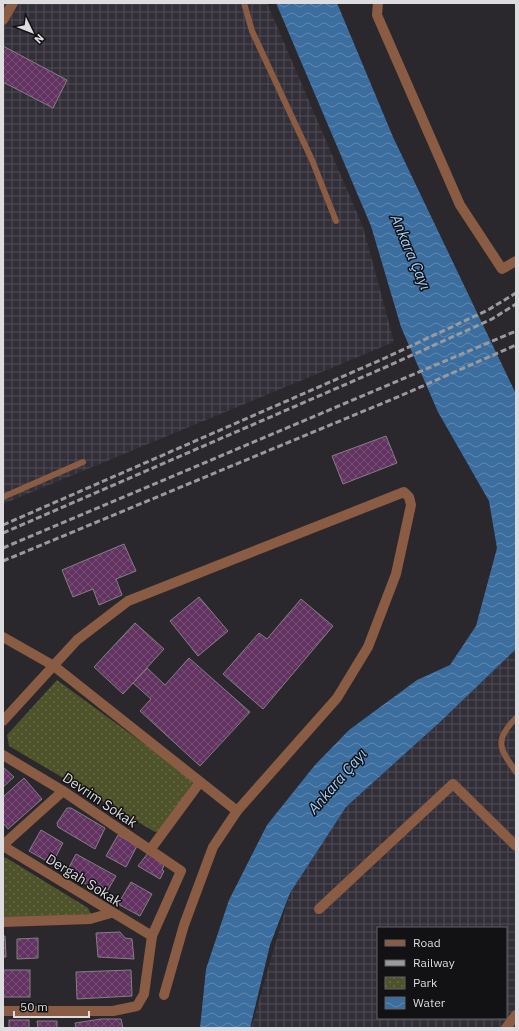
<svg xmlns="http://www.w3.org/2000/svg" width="519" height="1031" font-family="'IBM Plex Sans',sans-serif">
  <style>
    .industrial { fill: url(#industrial-grid); fill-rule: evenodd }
    .park { fill: url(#park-dots) }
    .water { fill: url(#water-waves) }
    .building { fill: url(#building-cross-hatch); stroke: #847f83 }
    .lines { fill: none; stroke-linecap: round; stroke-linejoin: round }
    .lane { stroke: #8a5c44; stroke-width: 6 }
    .street { stroke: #8a5c44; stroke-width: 10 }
    .rail { stroke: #9a999c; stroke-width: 3; stroke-dasharray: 6 3; stroke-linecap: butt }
    .labels { text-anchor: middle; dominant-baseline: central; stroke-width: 3; stroke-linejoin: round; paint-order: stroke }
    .street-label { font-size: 14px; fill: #dddcdf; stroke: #121113 }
    .water-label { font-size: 15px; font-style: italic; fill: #a4cef9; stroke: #121113 }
  </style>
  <defs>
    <pattern id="industrial-grid" width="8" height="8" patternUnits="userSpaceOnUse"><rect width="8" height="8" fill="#332f39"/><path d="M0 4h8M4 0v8" fill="none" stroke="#504d55"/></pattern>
    <pattern id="park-dots" width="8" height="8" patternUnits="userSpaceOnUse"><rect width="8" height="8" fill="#4e532a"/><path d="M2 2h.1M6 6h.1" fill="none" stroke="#676b48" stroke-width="1.8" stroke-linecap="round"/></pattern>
    <pattern id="water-waves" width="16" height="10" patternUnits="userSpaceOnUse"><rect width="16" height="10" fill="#3b6e9f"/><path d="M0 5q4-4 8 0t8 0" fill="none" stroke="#6089b0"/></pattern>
    <pattern id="building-cross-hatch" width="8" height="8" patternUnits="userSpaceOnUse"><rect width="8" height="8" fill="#623261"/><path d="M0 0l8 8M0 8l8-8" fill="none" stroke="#784f77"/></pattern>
  </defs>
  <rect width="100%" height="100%" fill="#2a282c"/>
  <!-- industrial -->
  <g class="industrial">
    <polygon points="3,3 267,3 363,227 394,342 3,504"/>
    <path d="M516,649V1028H251L290,893L346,807L440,722ZM378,928H506V1018H378Z"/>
  </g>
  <!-- park -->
  <g class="park">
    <polygon points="57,680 192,779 193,783 159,831 155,832 9,746 7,735"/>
    <polygon points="5,857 88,908 91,914 3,918 3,859"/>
  </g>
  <!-- water -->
  <polygon class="water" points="276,3 337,3 393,137 516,394 516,649 440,722 346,807 290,893 270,945 250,1028 200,1028 206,969 229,900 267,825 315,765 349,730 417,680 450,665 476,626 497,548 489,501 438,412 401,327 371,226"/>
  <!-- building -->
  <g class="building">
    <polygon points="3,46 67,80 53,108 3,82"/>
    <polygon points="386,436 397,463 343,484 332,456"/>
    <polygon points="124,544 136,571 116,579 122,595 99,605 93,589 73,597 62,570"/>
    <polygon points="199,597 228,631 198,656 170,621"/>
    <polygon points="301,599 333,626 263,709 223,674 259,633 267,639"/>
    <polygon points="135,623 164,649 123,694 94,667"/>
    <polygon points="189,658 250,712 200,766 140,711 151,699 133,683 147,668 165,685"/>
    <polygon points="3,767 14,777 3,787"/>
    <polygon points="24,778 42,799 8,829 3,823 3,797"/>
    <polygon points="67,808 71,808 105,828 95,849 58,827 57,823"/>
    <polygon points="41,830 63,843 52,864 29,851"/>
    <polygon points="118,835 137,846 126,867 106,856"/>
    <polygon points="148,853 165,863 162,870 164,871 160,879 138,866"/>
    <polygon points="76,854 116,876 105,895 66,873"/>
    <polygon points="131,882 152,894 140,916 118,904"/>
    <polygon points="120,932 125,938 132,939 134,959 98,957 96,933"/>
    <polygon points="3,936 5,936 6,957 3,957"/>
    <polygon points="38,938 38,958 17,959 17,939"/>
    <rect x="3" y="970" width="27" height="27"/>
    <polygon points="131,970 132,996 77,999 76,972"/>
    <polygon points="101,1019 121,1019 123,1028 76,1028 75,1023"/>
    <rect x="9" y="1020" width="20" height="8"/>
    <polygon points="37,1021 57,1021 57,1028 38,1028"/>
  </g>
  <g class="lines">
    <!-- lane -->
    <g class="lane">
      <polyline points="244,3 252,31 312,160 336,221"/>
      <polyline points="3,497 83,462"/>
      <path d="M516,718C494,740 499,748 516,772"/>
    </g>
    <!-- street -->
    <g class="street">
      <polyline points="378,3 377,15 460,205 502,269 516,261"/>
      <polyline points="3,20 13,3"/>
      <polyline points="3,637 54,666 237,811"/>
      <polyline points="3,721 77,640 128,601 404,492 409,497 411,505 396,574 368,647 337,698 237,811 213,847 184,925 164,995"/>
      <polyline points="3,755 63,791 181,871 152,936 144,994 137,1006 113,1011 3,1011"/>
      <polyline points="3,845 63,791"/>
      <polyline points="3,846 152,936"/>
      <polyline points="150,850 200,782"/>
      <polyline points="319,909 453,784 516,846"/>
      <polyline points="3,922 90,919 111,913"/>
      <polyline points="506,1028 516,1015"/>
    </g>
    <!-- rail -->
    <g class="rail">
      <polyline points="3,525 385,358 488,310 516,293"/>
      <polyline points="3,533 388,366 492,319 516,304"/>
      <polyline points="3,548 516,331"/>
      <polyline points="3,561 400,396 516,345"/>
    </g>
  </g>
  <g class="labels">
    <!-- street labels -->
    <g class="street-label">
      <text transform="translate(100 800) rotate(34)">Devrim Sokak</text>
      <text transform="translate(84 880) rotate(32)">Dergah Sokak</text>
    </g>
    <!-- water labels -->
    <g class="water-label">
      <text transform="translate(411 252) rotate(67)">Ankara Çayı</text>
      <text transform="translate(337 781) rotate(-49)">Ankara Çayı</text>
    </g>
  </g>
  <!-- border -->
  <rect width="519" height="1031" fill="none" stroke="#dddcdf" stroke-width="8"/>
  <!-- legend -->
  <rect x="377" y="927" width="130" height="92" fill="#121113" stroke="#636265"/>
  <rect x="385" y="940" width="20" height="6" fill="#8a5c44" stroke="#636265"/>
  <text x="413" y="947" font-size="12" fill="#dddcdf">Road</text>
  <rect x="385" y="960" width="20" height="6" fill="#9a999c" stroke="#636265"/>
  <text x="413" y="967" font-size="12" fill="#dddcdf">Railway</text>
  <rect x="385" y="977" width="20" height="12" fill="url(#park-dots)" stroke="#636265"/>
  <text x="413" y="987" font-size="12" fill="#dddcdf">Park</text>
  <rect x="385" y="997" width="20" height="12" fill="url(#water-waves)" stroke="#636265"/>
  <text x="413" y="1007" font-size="12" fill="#dddcdf">Water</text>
  <!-- north arrow -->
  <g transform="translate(32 32) rotate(133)" stroke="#121113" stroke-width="3" paint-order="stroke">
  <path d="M0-3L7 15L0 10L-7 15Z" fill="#dddcdf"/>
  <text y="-6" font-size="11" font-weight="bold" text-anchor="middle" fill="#dddcdf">N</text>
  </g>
  <!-- scale -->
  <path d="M14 1011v6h75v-6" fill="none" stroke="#dddcdf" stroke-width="2"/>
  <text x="20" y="1011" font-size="12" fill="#dddcdf" stroke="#121113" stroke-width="3" paint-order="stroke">50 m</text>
</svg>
